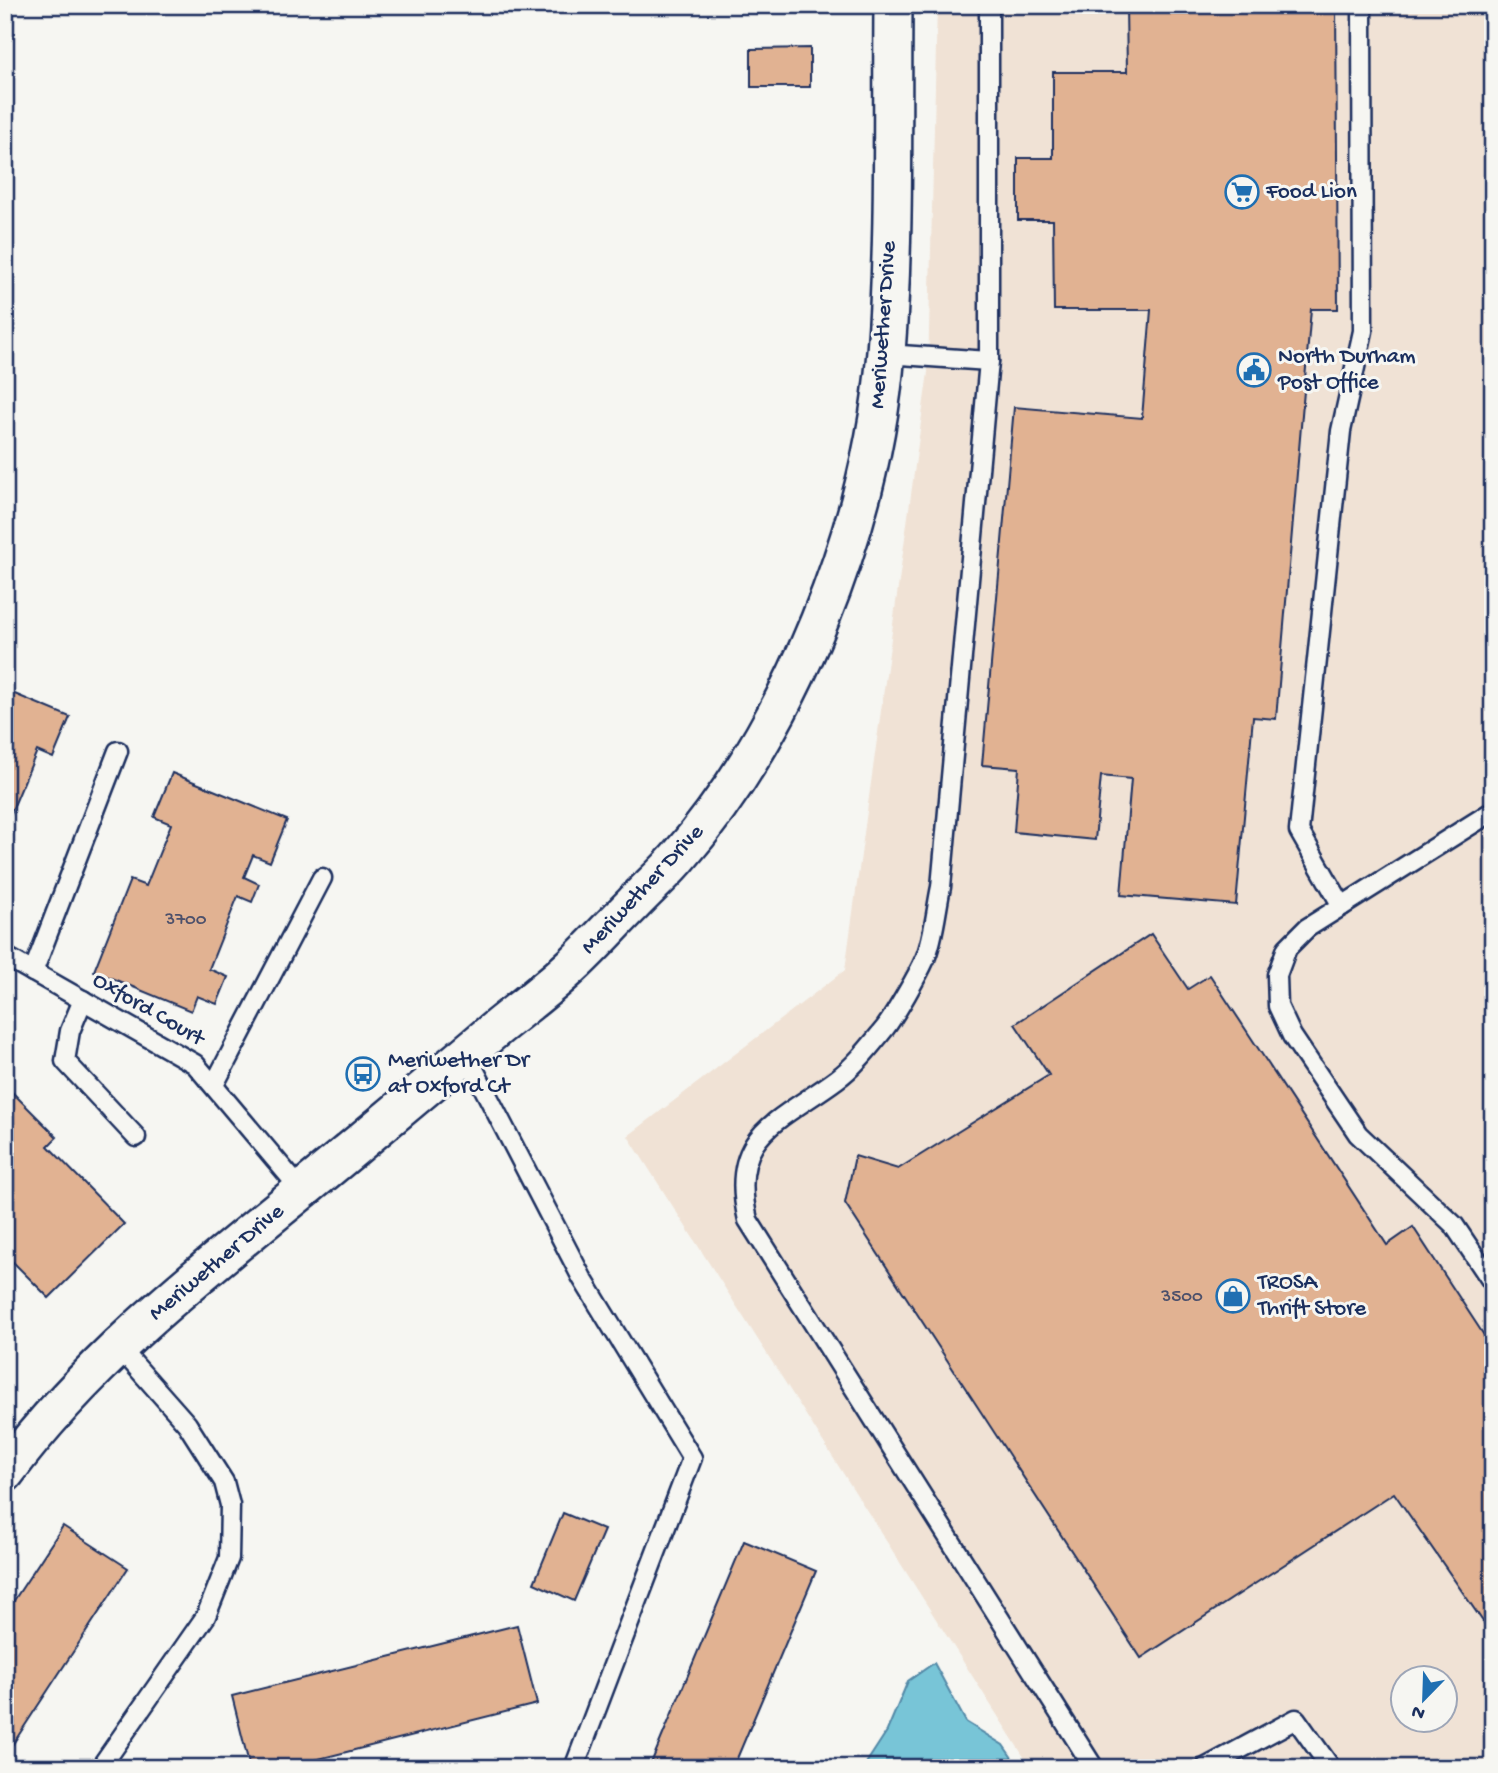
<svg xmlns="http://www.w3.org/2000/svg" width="1498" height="1773" font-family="'Gochi Hand',sans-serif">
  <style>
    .built { fill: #f0e2d5; fill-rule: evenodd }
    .water { fill: #78c5d7; stroke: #5389a7; stroke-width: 2 }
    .building { fill: #e1b292; stroke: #1b2f5e; stroke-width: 2 }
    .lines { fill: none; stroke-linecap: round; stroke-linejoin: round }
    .service-casing { stroke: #1b2f5e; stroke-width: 23 }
    .minor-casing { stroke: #1b2f5e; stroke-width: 42 }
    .service { stroke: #f6f6f2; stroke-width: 18 }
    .minor { stroke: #f6f6f2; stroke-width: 37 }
    .labels { text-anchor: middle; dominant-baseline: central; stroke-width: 6; stroke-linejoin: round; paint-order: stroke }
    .number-label { font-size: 19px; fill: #4c506b }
    .poi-label { font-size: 23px; fill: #1b2f5e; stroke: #f6f6f2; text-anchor: start }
    .street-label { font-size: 23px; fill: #1b2f5e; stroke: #f6f6f2 }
  </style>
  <rect width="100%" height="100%" fill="#f6f6f2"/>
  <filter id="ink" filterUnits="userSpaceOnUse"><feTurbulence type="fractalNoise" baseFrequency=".0143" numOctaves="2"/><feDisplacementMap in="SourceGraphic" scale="14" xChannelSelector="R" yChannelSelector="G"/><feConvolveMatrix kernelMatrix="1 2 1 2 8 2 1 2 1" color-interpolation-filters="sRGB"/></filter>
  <g filter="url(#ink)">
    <!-- built -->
    <path class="built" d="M937,5H1493V1768H1031L628,1136L845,970L928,372ZM1404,1678H1446V1720H1404Z"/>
    <!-- water -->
    <polygon class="water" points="934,1663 966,1722 1003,1745 1019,1768 863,1768 887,1731 908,1681"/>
    <!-- building -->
    <g class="building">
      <polygon points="1126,5 1336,5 1338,309 1311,309 1276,719 1253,717 1236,905 1121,895 1131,779 1101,776 1095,840 1014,832 1019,768 982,765 1014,407 1142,418 1151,310 1054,310 1053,220 1018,220 1018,158 1053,158 1053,72 1127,72"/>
      <polygon points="810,48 810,87 751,87 751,49"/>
      <polygon points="5,690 70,717 53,758 37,751 5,827"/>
      <polygon points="172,773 287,820 270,862 253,855 244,877 259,884 252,902 238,896 209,969 228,977 217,1004 197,996 191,1011 94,971 130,880 146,886 171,824 154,817"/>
      <polygon points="5,829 13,832 5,849"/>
      <polygon points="5,867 12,869 5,885"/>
      <polygon points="1151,934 1188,989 1210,975 1387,1245 1413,1227 1493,1349 1493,1636 1394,1493 1141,1658 845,1203 855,1156 898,1169 1049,1075 1015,1024"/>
      <polygon points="5,1085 57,1137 48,1146 124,1224 49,1298 5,1254"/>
      <polygon points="563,1513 604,1530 574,1601 534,1583"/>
      <polygon points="63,1526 128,1568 5,1756 5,1614"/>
      <polygon points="744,1541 816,1571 733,1768 649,1768"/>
      <polygon points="517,1625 537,1704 283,1768 250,1768 232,1696"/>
    </g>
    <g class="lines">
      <defs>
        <g id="service">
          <path d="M989,5V361L941,887C936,910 934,938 925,959C918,975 895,1015 885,1028C871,1045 855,1066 837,1079C779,1122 727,1134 748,1220L1094,1768"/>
          <polyline points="886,354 989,361"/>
          <polyline points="1493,811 1307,928 1287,948 1277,975 1278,1006 1292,1036 1358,1134 1454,1225 1493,1283"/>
          <polyline points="1342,906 1299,831 1341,431 1363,331 1362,5"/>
          <polyline points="5,956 195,1064 302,1191"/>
          <polyline points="33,972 118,751"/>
          <polyline points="83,1000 70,1031 65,1061 136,1137"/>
          <polyline points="466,1054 582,1278 692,1458 574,1768"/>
          <polyline points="214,1085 322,878"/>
          <polyline points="100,1768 206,1616 229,1558 230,1505 224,1482 187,1424 119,1347"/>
          <polyline points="1205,1768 1296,1719 1331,1768"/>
        </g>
        <path id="minor" d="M5,1473C99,1346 231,1250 351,1150C400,1109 449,1068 498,1027C524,1006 551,986 575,963C595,944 613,924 633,904C647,889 663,875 677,859C792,727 872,526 886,352C895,237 892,120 893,5"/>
      </defs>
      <!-- service casing -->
      <use href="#service" class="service-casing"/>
      <!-- minor casing -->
      <use href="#minor" class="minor-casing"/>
      <!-- service -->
      <use href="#service" class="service"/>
      <!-- minor -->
      <use href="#minor" class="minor"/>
    </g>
  </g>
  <!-- icons -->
  <defs>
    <symbol id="supermarket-ring" viewBox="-11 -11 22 22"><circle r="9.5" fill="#f6f6f2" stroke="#1f6fb2" stroke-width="1.5"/><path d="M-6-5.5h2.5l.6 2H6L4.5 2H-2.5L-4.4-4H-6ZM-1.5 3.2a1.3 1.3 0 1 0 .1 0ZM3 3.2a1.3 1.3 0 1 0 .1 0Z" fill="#1f6fb2"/></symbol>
    <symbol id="civic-ring" viewBox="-11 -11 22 22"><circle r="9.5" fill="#f6f6f2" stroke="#1f6fb2" stroke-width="1.5"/><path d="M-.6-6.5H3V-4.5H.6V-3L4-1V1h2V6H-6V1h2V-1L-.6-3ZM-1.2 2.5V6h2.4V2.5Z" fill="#1f6fb2"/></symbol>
    <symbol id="bus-ring" viewBox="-11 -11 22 22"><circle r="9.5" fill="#f6f6f2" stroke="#1f6fb2" stroke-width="1.5"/><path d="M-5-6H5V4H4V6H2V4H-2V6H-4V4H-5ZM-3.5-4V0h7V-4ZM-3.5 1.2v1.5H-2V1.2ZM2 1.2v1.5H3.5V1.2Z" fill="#1f6fb2"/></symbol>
    <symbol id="shop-ring" viewBox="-11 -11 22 22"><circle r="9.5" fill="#f6f6f2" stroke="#1f6fb2" stroke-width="1.5"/><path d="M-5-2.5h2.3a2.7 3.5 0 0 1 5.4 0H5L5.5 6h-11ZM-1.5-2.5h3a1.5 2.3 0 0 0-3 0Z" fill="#1f6fb2"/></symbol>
  </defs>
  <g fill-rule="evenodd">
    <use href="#supermarket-ring" x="1223" y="173" width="38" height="38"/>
    <use href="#civic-ring" x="1235" y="351" width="38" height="38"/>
    <use href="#bus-ring" x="344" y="1055" width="38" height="38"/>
    <use href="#shop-ring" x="1214" y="1277" width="38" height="38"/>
  </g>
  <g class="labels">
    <!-- number labels -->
    <g class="number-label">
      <text x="186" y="920">3700</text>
      <text x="1182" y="1297">3500</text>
    </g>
    <!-- poi labels -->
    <g class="poi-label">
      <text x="1266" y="192">Food Lion</text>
      <text x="1278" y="357">North Durham<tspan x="1278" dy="26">Post Office</tspan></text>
      <text x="388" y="1061">Meriwether Dr<tspan x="388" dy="26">at Oxford Ct</tspan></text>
      <text x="1258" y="1283">TROSA<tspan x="1258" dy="26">Thrift Store</tspan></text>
    </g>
    <!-- street labels -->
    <g class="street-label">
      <text transform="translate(884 325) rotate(-86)">Meriwether Drive</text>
      <text transform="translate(643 890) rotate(-47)">Meriwether Drive</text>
      <text transform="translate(148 1010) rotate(30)">Oxford Court</text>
      <text transform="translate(217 1263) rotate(-40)">Meriwether Drive</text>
    </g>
  </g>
  <!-- margin -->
  <rect width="1498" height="1773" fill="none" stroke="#f6f6f2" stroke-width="28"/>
  <rect x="14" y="14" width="1470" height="1745" fill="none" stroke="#1b2f5e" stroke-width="2.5" filter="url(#ink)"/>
  <!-- north arrow -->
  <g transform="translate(1424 1699) rotate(203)"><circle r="33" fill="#f6f6f2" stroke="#9ea6b7" stroke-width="2"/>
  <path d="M0-5L12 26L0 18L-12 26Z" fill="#1f6fb2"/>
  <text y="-10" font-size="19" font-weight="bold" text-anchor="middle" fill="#1b2f5e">N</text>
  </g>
</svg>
